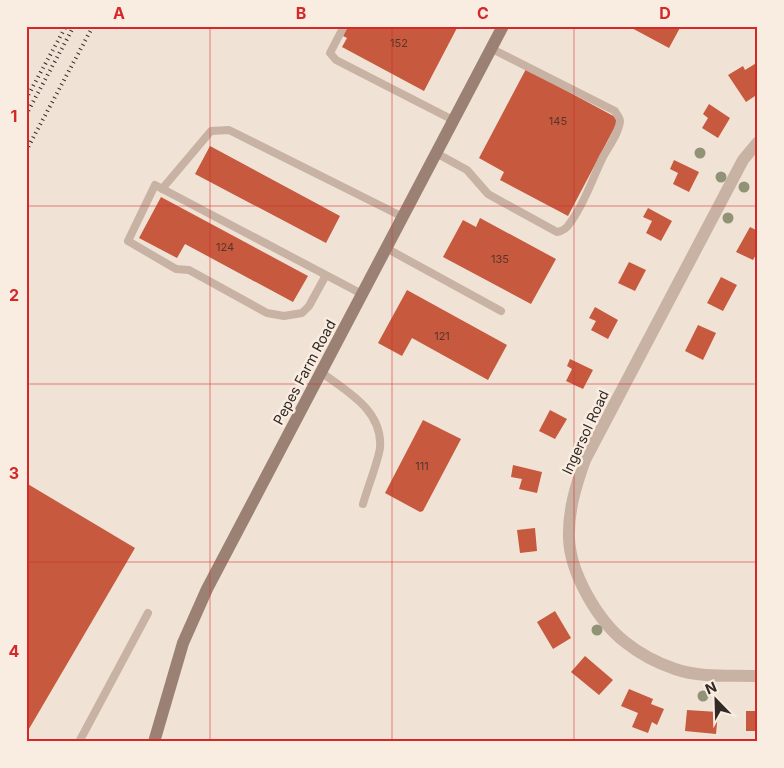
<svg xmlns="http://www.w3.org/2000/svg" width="784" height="768" font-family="Inter,sans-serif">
	<rect width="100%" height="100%" fill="#f0e3d6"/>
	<!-- building -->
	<path fill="#c6593e" d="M348 26H458L424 91 342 47 347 38 343 36Z
		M628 26H681L669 48Z
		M758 62V94L746 102 728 75 743 66 745 70Z
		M526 69 619 119 568 216 500 180 504 172 479 158Z
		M709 104 730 118 718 138 702 128 708 118 703 114Z
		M210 146 340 216 326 243 195 174Z
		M674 160 699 172 689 192 673 184 678 173 670 169Z
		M161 197 308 276 293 302 185 244 177 258 139 238Z
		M648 208 672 221 661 241 646 233 652 221 643 217Z
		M480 218 556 259 531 304 443 257 463 220 476 227Z
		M750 227 758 231V251L753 260 736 252Z
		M629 262 646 270 635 291 618 283Z
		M721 277 737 285 723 311 707 303Z
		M407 290 507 345 488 380 412 338 402 356 378 343Z
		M595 307 618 320 608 339 591 330 596 321 589 318Z
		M698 325 716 333 703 360 685 351Z
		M570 359 593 370 583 389 566 381 572 369 567 366Z
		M550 410 567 419 555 439 539 431Z
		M423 420 461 439 423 511 420 512 385 493Z
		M513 465 542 472 537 493 519 489 522 479 511 477Z
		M26 483 135 548 26 734Z
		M535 528 537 551 520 553 517 530Z
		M555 611 571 638 553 649 537 622Z
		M585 656 613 680 599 695 571 672Z
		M629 689 653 699 651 704 664 709 657 725 652 722 648 733 632 727 638 713 621 706Z
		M687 710 718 712 716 734 685 731Z
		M746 711H758V731H746Z"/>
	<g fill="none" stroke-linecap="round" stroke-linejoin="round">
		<!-- lane -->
		<path stroke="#c8b2a3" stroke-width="8" d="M344 26 330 53 336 60 453 120
			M436 153 467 170 488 194 495 198 557 232C563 231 567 228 570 223 585 203 592 179 603 157 609 146 619 133 620 121 620 118 617 115 615 111L492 49
			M162 189 211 131 229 130 403 217
			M386 248 501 311
			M326 275 309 306 302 313 284 316 267 313 189 270 176 269 128 241 155 185 362 294
			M321 372C347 392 383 410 380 448 378 462 367 489 363 504
			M79 742 148 613"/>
		<!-- street -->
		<path stroke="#c8b2a3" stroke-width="12" d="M758 142 743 160 585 460C576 485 568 511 569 538 570 573 598 621 625 642 640 654 657 663 675 669 701 678 731 675 758 676"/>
		<!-- secondary -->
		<path stroke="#9b8174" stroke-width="12" d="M154 742 183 643 207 589 503 26"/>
		<!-- rail -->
		<path stroke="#332925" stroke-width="4" stroke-dasharray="1 4" stroke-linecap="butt" d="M26 99 65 28
			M26 115 74 26
			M26 151 93 26"/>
	</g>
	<!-- trees -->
	<g fill="#919377">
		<circle cx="700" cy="153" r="5.5"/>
		<circle cx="721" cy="177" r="5.5"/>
		<circle cx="744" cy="187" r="5.5"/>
		<circle cx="728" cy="218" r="5.5"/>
		<circle cx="597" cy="630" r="5.5"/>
		<circle cx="703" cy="696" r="5.5"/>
	</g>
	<!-- grid -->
	<path fill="none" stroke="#d62828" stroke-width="1" stroke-opacity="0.55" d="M210 26V742M392 26V742M574 26V742M26 206H758M26 384H758M26 562H758"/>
	<g text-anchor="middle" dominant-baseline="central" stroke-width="5" stroke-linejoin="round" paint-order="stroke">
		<!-- number labels -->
		<g font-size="11" fill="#58352b">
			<text x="399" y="43">152</text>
			<text x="558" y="121">145</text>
			<text x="225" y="247">124</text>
			<text x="500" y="259">135</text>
			<text x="442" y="336">121</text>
			<text x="422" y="466">111</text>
		</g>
		<!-- street labels -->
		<g font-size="14" fill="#332925" stroke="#f9ede2">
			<text transform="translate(304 372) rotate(-62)">Pepes Farm Road</text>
			<text transform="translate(585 432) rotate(-65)">Ingersol Road</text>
		</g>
	</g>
	<!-- border -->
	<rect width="784" height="768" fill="none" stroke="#f9ede2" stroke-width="55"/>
	<!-- north arrow -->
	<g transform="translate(716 700) rotate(337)" stroke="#f9ede2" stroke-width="4" paint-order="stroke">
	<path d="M0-4L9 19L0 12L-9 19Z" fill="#332925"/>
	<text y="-8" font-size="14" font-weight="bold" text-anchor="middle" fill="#332925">N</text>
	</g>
	<rect x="28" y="28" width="728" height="712" fill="none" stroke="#d62828" stroke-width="2"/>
	<g font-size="16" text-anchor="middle" font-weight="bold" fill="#d62828">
		<text x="119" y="19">A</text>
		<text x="301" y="19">B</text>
		<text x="483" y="19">C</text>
		<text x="665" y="19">D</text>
		<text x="14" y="122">1</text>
		<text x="14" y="301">2</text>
		<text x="14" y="479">3</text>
		<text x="14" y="657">4</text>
	</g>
</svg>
